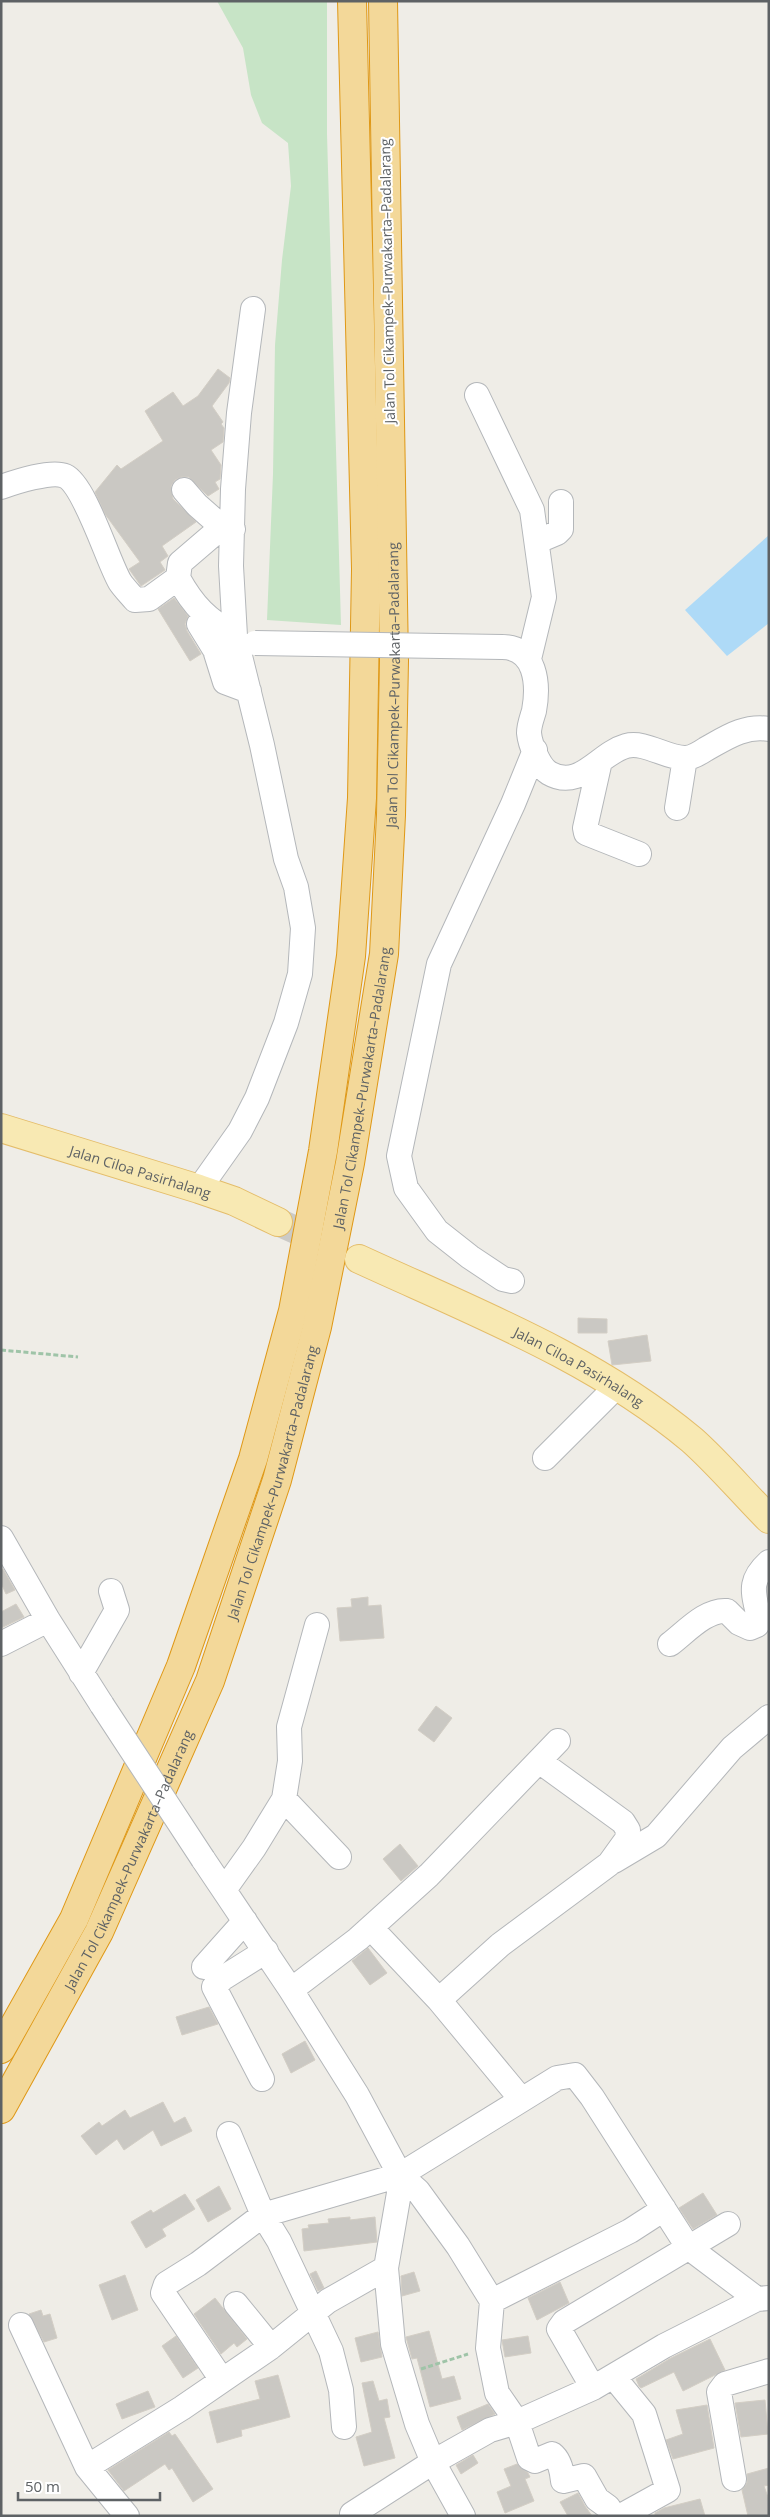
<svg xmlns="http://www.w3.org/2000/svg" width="770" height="2517" font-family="'Open Sans',sans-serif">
	<rect width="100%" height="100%" fill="#efede7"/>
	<!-- green -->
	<path fill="#c7e4c6" d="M217 1H327V134L341 625 267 620 273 474 275 345 282 260 291 186 288 143 262 123 251 95 243 48Z"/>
	<!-- water -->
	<path fill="#aedaf7" d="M769 535V623L727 656 685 610Z"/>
	<!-- building -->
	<path fill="#cac8c3" stroke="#d3cec5" d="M218 369 230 378 229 383 212 406 223 422 221 424 224 428 223 442 211 450 221 465 220 479 215 482 219 489 208 496 189 477H181L175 480 171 486 173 499 196 522 162 546 168 556 160 562 165 570 141 586 129 569 140 562 105 514 95 492 117 465 121 469 163 441 145 411 173 392 183 406 198 396Z
		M174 598 188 616 185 624 187 631 201 654 190 661 158 609Z
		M578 1318 607 1319V1333H578Z
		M647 1335 651 1361 612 1365 608 1341Z
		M3 1569 15 1590 6 1594 1 1583V1570Z
		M368 1597V1606L381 1605 384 1638 340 1641 337 1608 352 1607 351 1599Z
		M16 1604 24 1617 1 1628V1612Z
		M436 1706 452 1718 434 1742 418 1730Z
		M400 1844 418 1866 401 1881 383 1859Z
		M368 1948 387 1973 370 1985 352 1961Z
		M209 2007 218 2024 182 2035 176 2017Z
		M305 2041 315 2060 291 2073 282 2054Z
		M163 2102 174 2123 185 2117 192 2131 161 2146 153 2130 124 2150 117 2139 96 2155 81 2136 99 2122 102 2126 125 2110 130 2118Z
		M219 2186 231 2209 208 2222 196 2200Z
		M703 2193 717 2215 693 2229 679 2208Z
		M185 2194 195 2209 162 2229 166 2236 146 2248 131 2222 151 2210 153 2213Z
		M350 2217V2220L375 2217 377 2242 304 2251 302 2229 309 2228 308 2225 329 2223 328 2219Z
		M316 2271 324 2288 318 2291 310 2274Z
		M414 2272 420 2291 402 2296 401 2276Z
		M125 2275 138 2310 112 2320 99 2285Z
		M560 2282 569 2303 537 2320 528 2298Z
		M215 2298 247 2339 237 2347 234 2343 221 2354 194 2314Z
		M41 2310 43 2316 50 2314 57 2338 44 2342 29 2314Z
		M429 2331 442 2379 454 2376 461 2399 430 2407 417 2358 412 2359 406 2337Z
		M378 2332 382 2357 361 2362 355 2338Z
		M176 2336 198 2368 183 2378 162 2346Z
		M528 2336 531 2353 505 2357 502 2340Z
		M710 2339 725 2370 683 2391 674 2372 641 2388 639 2386 636 2379 671 2358Z
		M278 2375 290 2417 241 2430 242 2436 217 2443 209 2412 260 2399 255 2381Z
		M373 2381 379 2401 387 2399 390 2417 384 2418 395 2458 364 2466 356 2437 372 2432 362 2383Z
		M148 2391 155 2407 122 2419 116 2404Z
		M765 2400 768 2434 741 2437 735 2403Z
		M488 2404 495 2414 462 2430 457 2417Z
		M707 2405 714 2448 673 2459 666 2440 683 2434 676 2410Z
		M169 2432 172 2436 175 2434 213 2489 193 2502 172 2468 169 2470 165 2464 124 2491 108 2470Z
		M473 2455 478 2463 461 2474 456 2465Z
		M517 2464 528 2473 530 2477 525 2479 534 2501 505 2513 497 2492 511 2486 504 2469Z
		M769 2468V2485L764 2486 769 2500V2516H748L742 2490 747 2483V2474Z
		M578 2493 585 2506 592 2516H568L560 2502Z
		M700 2499 705 2516H655V2513L664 2508Z"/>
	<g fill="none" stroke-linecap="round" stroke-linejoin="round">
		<!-- major-tunnel -->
		<path stroke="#cbcac6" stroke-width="28" stroke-dasharray="28 14" stroke-linecap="butt" d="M278 1222 359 1259"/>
		<!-- minor casing -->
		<g stroke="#b4b7ba" stroke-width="26">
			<path id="minor" d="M477 395 532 510 544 597 529 659
				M1 487C15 482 52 470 65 476 85 485 108 562 120 582 124 588 130 594 135 600L149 599 178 578
				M184 490 197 505 222 527
				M233 529 222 527 180 563 178 578C194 607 207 619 235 636
				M538 541 557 533 561 529V502
				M199 624 215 650 225 682 249 691
				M502 647C536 647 539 684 534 711 532 718 529 725 529 733 530 744 539 767 549 773 580 791 598 754 626 746 645 741 666 758 685 758 692 758 700 753 706 749 726 738 744 725 769 729
				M600 761 585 828 586 833 639 854
				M677 808 685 758
				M199 1189 240 1131 257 1098 286 1023 300 974 303 928 296 887 286 859 262 745 235 636 231 566 233 489 239 413 253 309
				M512 1281 503 1279 470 1257 437 1231 406 1188 399 1156 439 964 513 804 535 750
				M545 1458 617 1386
				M1 1538 48 1620 102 1705
				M1 1644 48 1620
				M670 1644C686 1632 706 1609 727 1611L739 1623 750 1628 757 1625 759 1619C754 1593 747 1582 769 1562
				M81 1673 117 1610 111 1591
				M284 1799 339 1857
				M203 1859 291 1990 357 2095 400 2175 399 2193 386 2268 393 2344 417 2424 433 2462 463 2516
				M614 1861 656 1836 732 1748 769 1717
				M224 1890 254 1848 284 1799 290 1761 289 1727 317 1625
				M371 1928 439 2000 521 2099
				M204 1967 245 1921
				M291 1990 358 1939 429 1875 558 1741
				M439 2000 500 1945 609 1864 627 1839 628 1830 623 1822 539 1761
				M262 2079 214 1987 223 1978 266 1951
				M229 2134 263 2215 279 2241 331 2351 341 2390 344 2427
				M400 2175 418 2191 458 2246 492 2301 488 2348 497 2393 517 2422 529 2458 535 2461 552 2454C560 2460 562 2471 563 2481L584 2476 597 2499 608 2507 614 2516
				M492 2301 630 2231 664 2209
				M236 2304 271 2347
				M21 2325 87 2467 127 2516
				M613 2376 644 2414 668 2490 621 2516
				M222 2380 163 2293 166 2284 198 2264 263 2215 400 2175 557 2078 575 2075 592 2097 688 2247 757 2299
				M593 2388 559 2329 564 2322 728 2224
				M87 2467 182 2408 271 2347 328 2301 386 2268
				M734 2479 719 2392 725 2384 769 2371
				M352 2514 433 2462 490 2430 517 2422 593 2388 664 2346 757 2299 769 2298"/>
		</g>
		<!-- major casing -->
		<g stroke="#e4bd6a" stroke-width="30">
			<g id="major">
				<path id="s1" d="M1 1128 199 1189 234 1201 278 1222"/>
				<path id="s2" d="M359 1259C474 1312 594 1358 692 1440 719 1464 743 1493 769 1519"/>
			</g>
		</g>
		<!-- highway casing -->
		<g stroke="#df9816" stroke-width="30">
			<g id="highway">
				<path d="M1 2049 74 1919 181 1666 253 1459 293 1311 323 1151 351 956 362 798 366 569 352 1"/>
				<path id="s3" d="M1 2109 99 1932 210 1681 277 1480 317 1327 350 1163 384 954 391 815 394 661 383 1"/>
			</g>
		</g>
		<!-- path -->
		<path stroke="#9fc4a8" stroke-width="3" stroke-dasharray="5 2.5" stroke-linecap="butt" d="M1 1350 78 1357
			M421 2369 468 2354"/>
		<!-- minor -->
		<use href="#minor" stroke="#fff" stroke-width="24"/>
		<!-- major -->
		<use href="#major" stroke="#f8e9b3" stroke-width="28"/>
		<!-- highway -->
		<use href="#highway" stroke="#f3d899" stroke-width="28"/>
		<!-- minor-bridge casing -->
		<g stroke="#b4b7ba" stroke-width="26" stroke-linecap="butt">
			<path id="minor-bridge" d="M255 643 502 647
				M102 1705 203 1859"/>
		</g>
		<!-- minor-bridge -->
		<use href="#minor-bridge" stroke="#fff" stroke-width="24"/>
	</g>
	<g text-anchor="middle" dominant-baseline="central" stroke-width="4" stroke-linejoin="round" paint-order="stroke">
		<!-- street labels -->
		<g font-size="14" fill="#5e6265" stroke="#fff">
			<text transform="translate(387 281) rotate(-91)">Jalan Tol Cikampek–Purwakarta–Padalarang</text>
			<text stroke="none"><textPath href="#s3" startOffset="1495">Jalan Tol Cikampek–Purwakarta–Padalarang</textPath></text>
			<text stroke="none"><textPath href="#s3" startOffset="1090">Jalan Tol Cikampek–Purwakarta–Padalarang</textPath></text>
			<text stroke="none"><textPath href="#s1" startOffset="146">Jalan Ciloa Pasirhalang</textPath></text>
			<text stroke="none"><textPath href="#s2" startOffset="245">Jalan Ciloa Pasirhalang</textPath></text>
			<text stroke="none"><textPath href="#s3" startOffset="685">Jalan Tol Cikampek–Purwakarta–Padalarang</textPath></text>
			<text stroke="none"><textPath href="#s3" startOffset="280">Jalan Tol Cikampek–Purwakarta–Padalarang</textPath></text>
		</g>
	</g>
	<!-- border -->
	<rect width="770" height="2517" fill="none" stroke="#5e6265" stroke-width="5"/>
	<!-- scale -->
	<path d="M18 2492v8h142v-8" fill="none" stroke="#5e6265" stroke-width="2.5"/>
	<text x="25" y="2492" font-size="15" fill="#5e6265" stroke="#ffffff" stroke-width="4" paint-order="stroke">50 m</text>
</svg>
